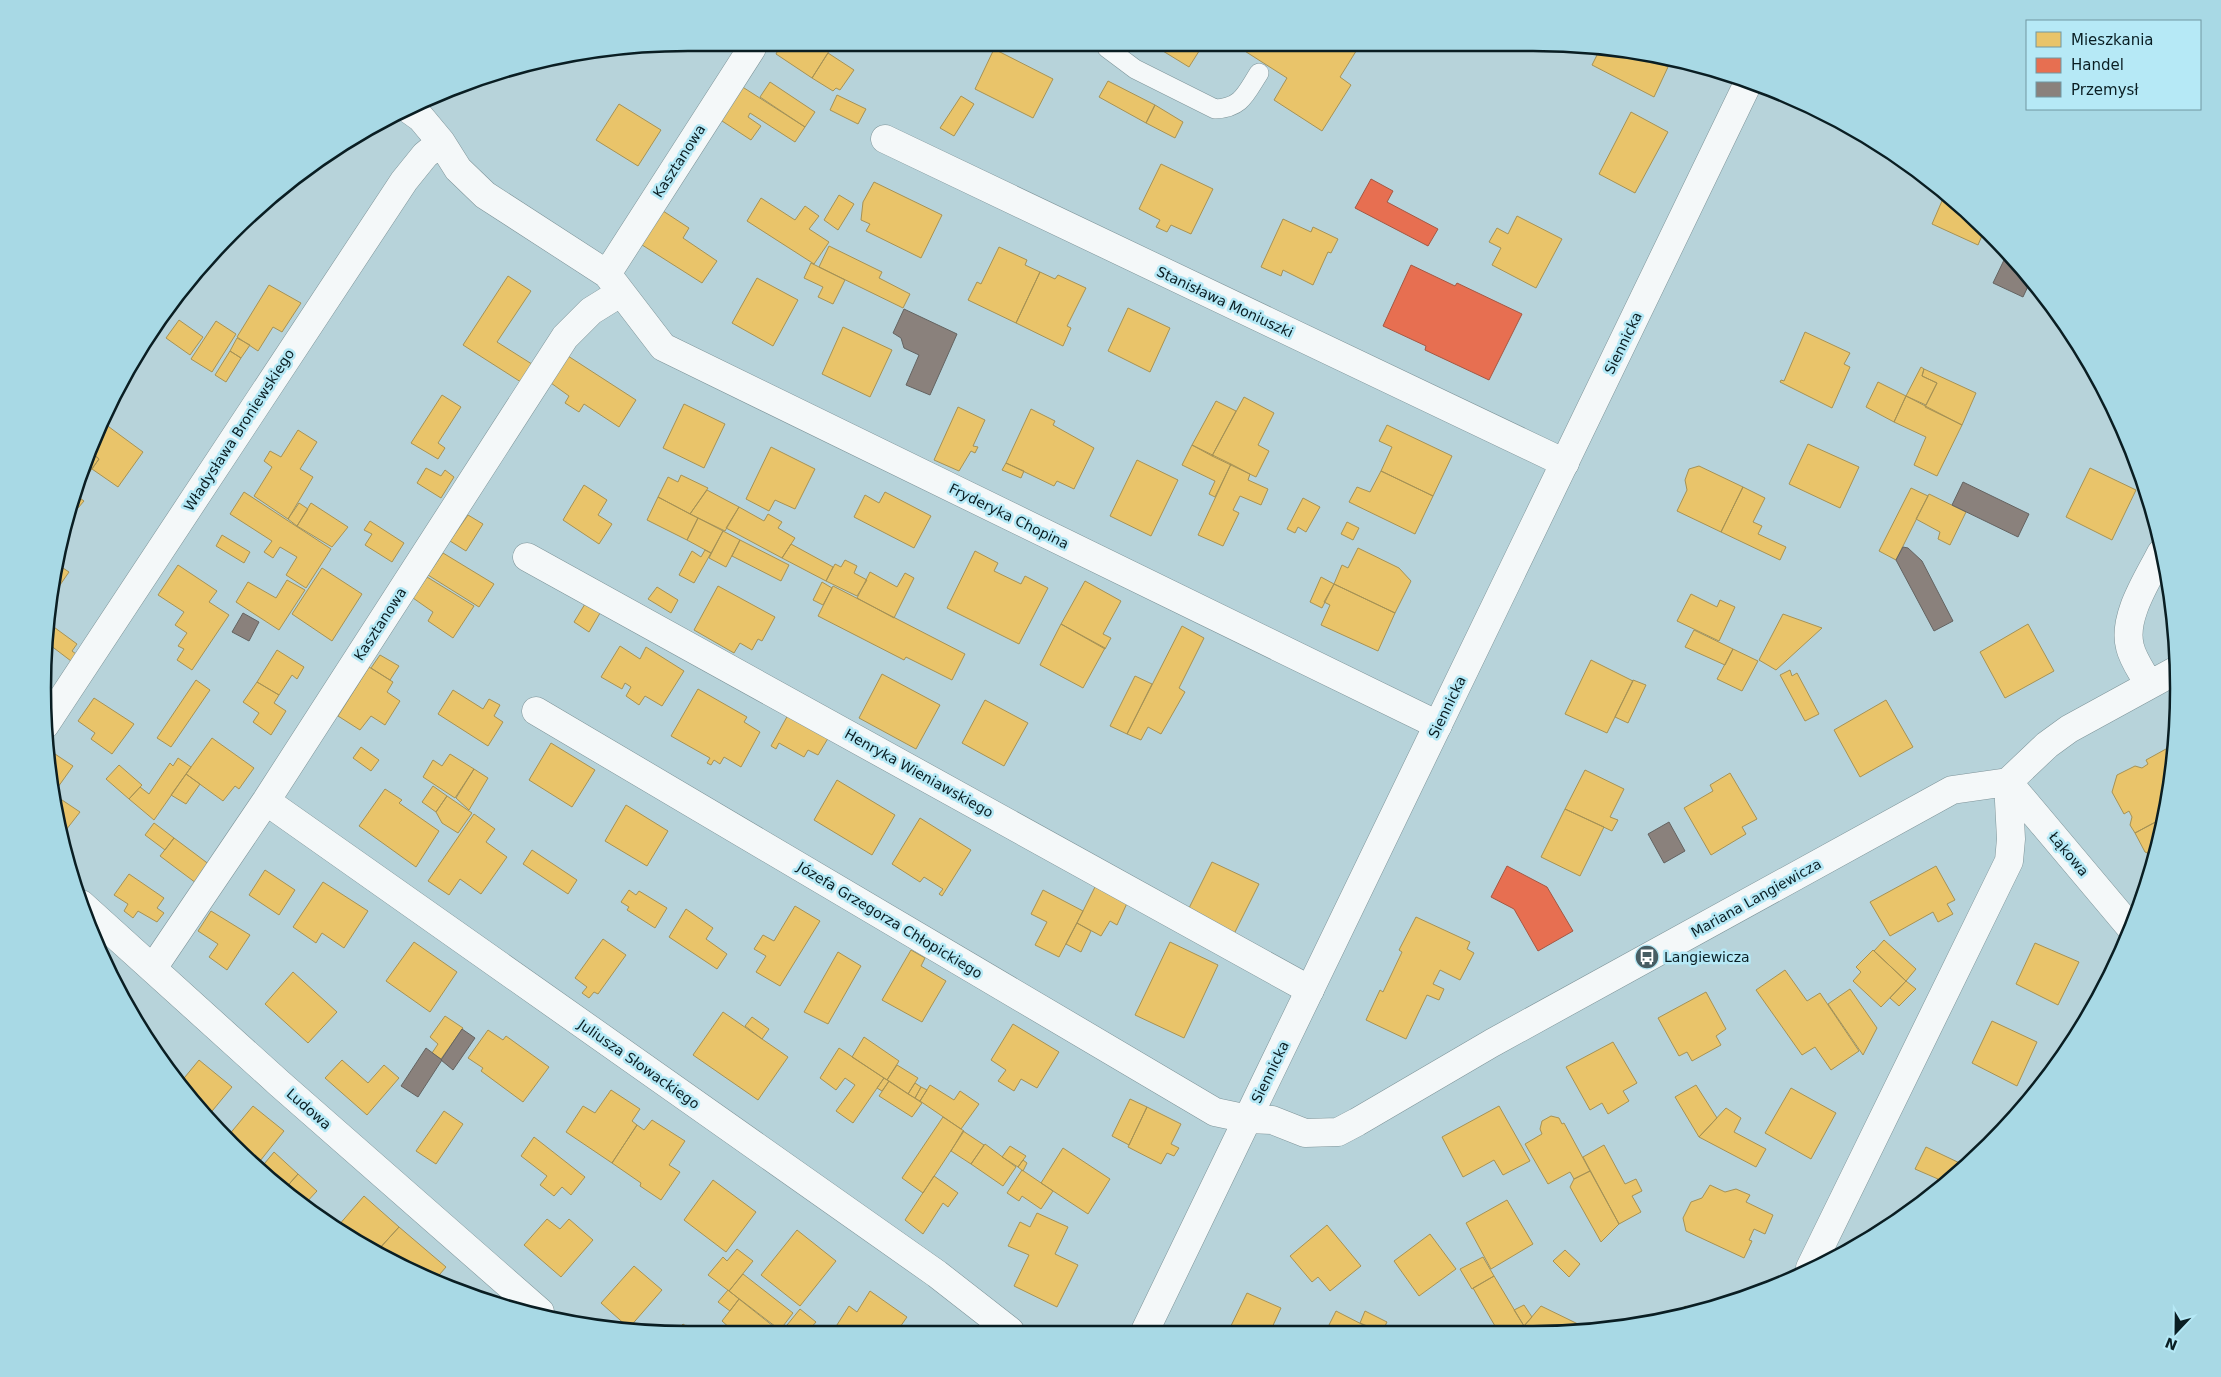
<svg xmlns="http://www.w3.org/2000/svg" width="2221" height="1377" font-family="'DejaVu Sans',sans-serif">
	<rect width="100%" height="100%" fill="#b7d3da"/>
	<!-- homes -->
	<path fill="#e9c46a" stroke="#a69255" d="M779 48H831L812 78 776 54Z
		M1158 48H1201L1189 67Z
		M1240 48H1358L1340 77 1351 85 1322 131 1274 100 1287 78Z
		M1594 48H1617L1646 56 1668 67 1654 97 1592 65 1599 51Z
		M994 49 1053 79 1033 118 975 89Z
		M828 53 854 70 840 90 836 88 833 91 812 78Z
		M1108 81 1155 105 1146 123 1099 97Z
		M770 82 815 112 805 127 760 97Z
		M741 86 805 127 795 142 750 113 748 117 761 126 751 140 719 119Z
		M837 95 866 109 858 124 830 110Z
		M961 96 974 104 954 136 940 128Z
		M619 104 661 130 638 166 596 140Z
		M1155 105 1183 122 1175 138 1146 123Z
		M1631 112 1668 132 1635 193 1599 174Z
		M1161 164 1213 189 1191 234 1171 225 1167 232 1156 227 1160 220 1139 209Z
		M874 182 942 215 921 258 866 231 870 224 861 220 863 202Z
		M1945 194 1984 231 1978 245 1932 224Z
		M839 195 854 204 838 230 824 220Z
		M761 198 795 220 805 206 819 216 809 229 829 242 814 264 747 221Z
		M660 209 689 228 683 238 717 261 702 283 639 243Z
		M1517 216 1562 239 1536 288 1492 265 1501 248 1489 242 1497 228 1508 234Z
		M1283 219 1311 232 1313 227 1338 239 1331 253 1328 252 1313 285 1283 270 1281 276 1261 267Z
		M829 246 882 272 879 278 910 294 903 308 819 267Z
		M999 247 1027 260 1025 265 1040 272 1016 323 968 300 977 282 981 284Z
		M811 263 845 280 833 304 818 297 823 287 804 278Z
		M1040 272 1055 279 1058 275 1086 288 1067 326 1071 328 1063 346 1016 323Z
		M508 276 531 291 497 342 535 366 524 384 463 345Z
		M757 278 798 300 773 346 732 323Z
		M269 285 301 303 282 332 273 327 258 351 237 337Z
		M1128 308 1170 328 1150 372 1108 351Z
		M179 320 203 337 190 355 166 338Z
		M216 321 236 334 212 372 191 359Z
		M843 327 892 350 870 397 822 374Z
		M1805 332 1850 353 1844 364 1850 367 1832 408 1780 382 1781 380 1784 381Z
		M237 338 250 345 241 358 230 351Z
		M230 351 241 358 226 382 215 375Z
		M568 356 636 400 619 427 584 404 579 412 565 403 569 396 551 383Z
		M1921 367 1924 369 1922 376 1937 383 1926 405 1906 396Z
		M1924 369 1976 393 1962 425 1925 407 1937 383 1922 376Z
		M1878 382 1906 396 1894 422 1866 407Z
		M442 395 461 407 438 443 445 448 438 459 411 443Z
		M1906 396 1962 425 1937 476 1914 465 1926 437 1894 422Z
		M1244 397 1274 413 1258 445 1269 451 1256 477 1212 456Z
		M1216 401 1236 411 1212 456 1192 445Z
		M684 404 725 424 704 468 663 448Z
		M958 407 985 420 973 446 978 447 975 453 971 451 959 471 934 460Z
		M1031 409 1055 421 1053 425 1094 448 1074 489 1057 481 1054 486 1006 463Z
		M105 424 143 452 118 487 92 469 99 459 91 452Z
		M1387 425 1452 456 1433 496 1381 471 1392 447 1379 441Z
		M298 430 317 442 300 469 313 477 288 519 254 496 272 467 264 461 270 451 281 457Z
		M1808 444 1859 467 1840 508 1789 484Z
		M1192 445 1231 464 1215 497 1209 494 1215 481 1182 465Z
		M771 447 815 469 795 509 775 500 769 511 746 499Z
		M91 452 99 459 83 481 78 478Z
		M1137 460 1178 480 1151 536 1110 516Z
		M1006 463 1024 471 1021 478 1002 470Z
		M1231 464 1250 474 1248 480 1268 489 1261 505 1240 496 1233 510 1239 513 1223 546 1198 535Z
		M1699 466 1743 487 1721 532 1677 511 1687 490 1685 480 1689 469Z
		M426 468 441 476 445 470 454 477 441 498 417 483Z
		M2090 468 2136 490 2112 540 2066 517Z
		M1381 471 1433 496 1415 534 1349 502 1357 487 1370 492Z
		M681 475 708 488 690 514 658 497 668 477 678 482Z
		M584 485 607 500 598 515 612 524 599 544 563 520Z
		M1743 487 1765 498 1753 522 1762 526 1758 534 1786 547 1780 560 1721 532Z
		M1911 488 1928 496 1896 560 1879 551Z
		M707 490 739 507 725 531 690 514Z
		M244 492 331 549 306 588 286 575 297 557 280 547 273 558 264 552 272 541 230 514Z
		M885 492 931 516 914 548 854 517 865 495 879 503Z
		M74 494 84 501 72 515 69 512Z
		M1929 494 1966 512 1950 545 1938 539 1940 532 1916 519Z
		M658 497 698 518 687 540 647 520Z
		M1303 498 1320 507 1306 532 1298 527 1295 533 1287 529Z
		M299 503 308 509 297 526 288 519Z
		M311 503 348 527 332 547 297 526Z
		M739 507 764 521 768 514 782 522 778 528 795 538 782 558 726 528Z
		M468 515 483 524 466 551 450 541Z
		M698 518 723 531 711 553 687 540Z
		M370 521 404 543 392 562 365 545 372 534 364 530Z
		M1347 522 1359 528 1353 540 1341 534Z
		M723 531 740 540 726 567 709 558Z
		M222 535 250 552 244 563 216 546Z
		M740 540 789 565 781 581 732 556Z
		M791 544 833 567 826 581 782 558Z
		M1358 548 1399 568 1411 581 1395 613 1334 584 1342 565 1348 568Z
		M705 550 711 553 694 583 679 575 692 551 701 557Z
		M975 551 998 563 994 571 1021 584 1025 576 1048 588 1019 644 947 608Z
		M443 553 494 584 479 607 428 575Z
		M845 560 857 566 854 573 867 580 857 596 826 581 835 564 841 567Z
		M57 564 69 572 49 601Z
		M178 565 217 591 209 602 229 615 192 670 177 660 184 649 178 646 187 633 175 625 184 612 158 595Z
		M322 568 362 594 332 641 292 614Z
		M870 572 897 587 905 573 914 578 894 618 857 598Z
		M427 577 474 606 453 638 428 621 433 612 413 598Z
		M1321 577 1334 584 1322 608 1310 602Z
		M287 580 305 590 279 630 236 602 248 582 276 598Z
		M1085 581 1121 601 1103 634 1111 638 1105 649 1061 624Z
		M822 582 832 588 823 605 813 600Z
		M1334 584 1395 613 1378 651 1321 625 1330 605 1324 602Z
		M718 586 775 617 762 641 758 639 752 650 740 643 734 653 694 630Z
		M833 586 965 654 952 680 906 657 904 660 818 616Z
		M657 587 678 600 671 613 648 599Z
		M1691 594 1717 607 1720 600 1735 607 1719 641 1677 621Z
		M588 599 603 608 589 632 574 622Z
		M1783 614 1822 628 1776 670 1759 660Z
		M47 622 77 644 72 651 76 654 71 661 46 642Z
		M1061 624 1105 648 1083 688 1040 665Z
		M2028 624 2054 671 2005 698 1980 652Z
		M1182 626 1204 638 1179 688 1185 692 1161 734 1148 727 1141 740 1127 734Z
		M1694 630 1733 649 1725 665 1685 647Z
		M620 646 640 659 646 647 684 671 662 706 645 696 639 705 626 696 631 687 625 683 622 689 601 677Z
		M1733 649 1758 661 1742 691 1717 679Z
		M277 650 304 667 297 679 292 675 279 695 257 682Z
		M380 655 399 666 390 680 371 668Z
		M1591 660 1633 681 1607 733 1565 714Z
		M369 667 393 682 387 692 400 701 385 725 371 716 360 730 338 716Z
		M1790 670 1792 676 1797 673 1819 714 1805 721 1780 675Z
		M882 674 940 705 916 749 859 718Z
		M1135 676 1152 684 1127 734 1110 726Z
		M196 680 210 690 171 747 157 738Z
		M1633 680 1646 685 1628 723 1615 717Z
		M257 682 279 695 274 703 286 711 271 735 253 722 259 713 243 702Z
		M698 689 747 717 744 722 760 732 741 767 724 757 720 764 714 760 711 765 707 763 710 758 671 736Z
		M453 690 483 709 489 699 500 705 494 716 503 722 488 746 438 714Z
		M94 698 134 724 112 754 91 739 95 733 78 721Z
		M985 700 1028 723 1004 766 962 743Z
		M1886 700 1913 747 1860 777 1834 730Z
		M789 713 830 735 818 755 808 750 804 757 779 743 776 749 771 746Z
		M212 738 254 768 239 789 235 786 223 801 186 774Z
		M551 743 595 770 572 807 529 780Z
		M2175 744 2163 818 2135 833 2130 825 2132 817 2129 811 2124 814 2112 792 2117 775 2135 766 2142 768 2148 764 2146 760Z
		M361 747 379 760 371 771 353 758Z
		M46 748 73 766 53 794 80 812 66 830 60 826 48 773Z
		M450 754 474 769 455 798 423 777 433 760 442 766Z
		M178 758 191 767 154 820 129 799 140 787 149 794 170 763 173 766Z
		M119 765 142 785 129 799 106 779Z
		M474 769 488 778 469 810 456 798Z
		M1585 770 1624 789 1610 817 1618 820 1612 831 1565 809Z
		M1730 773 1757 819 1742 827 1746 834 1711 855 1684 808 1713 791 1710 785Z
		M186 774 200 784 186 804 171 795Z
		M837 780 895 815 872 855 814 820Z
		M433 786 447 796 436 812 422 802Z
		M385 789 402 800 399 803 439 831 416 867 359 826Z
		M447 796 472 813 458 833 442 823 436 812Z
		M626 805 668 831 647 866 605 841Z
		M1565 809 1604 827 1580 876 1541 857Z
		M474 814 495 829 486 842 507 857 481 894 460 879 449 895 428 881Z
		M920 818 971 850 942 896 939 894 943 889 924 877 920 882 892 864Z
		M2163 818 2157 855 2155 860 2152 855 2145 852 2135 833Z
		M154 823 174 838 165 850 145 835Z
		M174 838 210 865 196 883 160 856Z
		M532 850 577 880 568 894 523 864Z
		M1212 862 1259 884 1232 938 1186 914Z
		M1936 866 1955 900 1947 904 1953 914 1938 922 1933 912 1890 936 1870 902Z
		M265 870 295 890 279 915 249 895Z
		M129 874 164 898 157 908 164 913 157 922 138 911 133 918 124 911 128 904 114 895Z
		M323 882 368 911 344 948 322 933 316 943 293 927Z
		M1097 883 1129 899 1117 925 1110 921 1101 936 1077 923Z
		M629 890 636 895 639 891 667 908 655 928 627 910 629 907 621 902Z
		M1043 890 1083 911 1059 957 1035 945 1047 922 1031 914Z
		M795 906 820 921 780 986 756 972 766 956 754 949 763 935 774 941Z
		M686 909 713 928 706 939 727 954 717 969 669 937Z
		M211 911 250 935 227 970 209 957 218 944 198 931Z
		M1416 917 1470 942 1467 949 1474 953 1460 980 1440 970 1433 984 1444 989 1439 1000 1427 995 1406 1039 1366 1020 1380 990 1383 992 1402 952 1399 950Z
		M1077 923 1091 931 1081 952 1066 944Z
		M603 939 626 955 598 994 594 992 589 998 582 993 587 987 575 978Z
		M1884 940 1916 969 1906 981 1874 951Z
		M414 942 457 972 430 1012 386 981Z
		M1170 942 1218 965 1184 1038 1135 1015Z
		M2035 943 2079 962 2058 1005 2016 984Z
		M911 950 925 958 921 966 946 981 922 1022 882 1000Z
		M1873 950 1906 981 1881 1007 1853 981 1861 972 1856 967Z
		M838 952 861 966 828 1024 804 1012Z
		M1785 970 1807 1001 1820 993 1859 1051 1831 1070 1815 1047 1802 1055 1756 990Z
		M293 972 337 1012 308 1043 265 1004Z
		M1906 981 1916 989 1899 1006 1890 998Z
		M1850 989 1877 1028 1863 1055 1828 1004Z
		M1706 992 1726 1029 1716 1036 1721 1045 1692 1061 1687 1052 1679 1056 1658 1018Z
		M723 1012 788 1057 758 1100 693 1055Z
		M445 1016 463 1028 441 1059 432 1053 438 1044 430 1037Z
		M752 1017 769 1029 762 1039 745 1026Z
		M1992 1021 2037 1042 2017 1086 1972 1063Z
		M1013 1024 1059 1052 1037 1088 1021 1079 1014 1091 998 1081 1006 1070 991 1060Z
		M488 1030 503 1040 506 1036 549 1067 523 1102 481 1071 483 1068 468 1058Z
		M864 1037 899 1061 887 1080 852 1057Z
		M1613 1042 1637 1083 1623 1091 1629 1101 1608 1114 1602 1103 1590 1110 1566 1067Z
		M839 1048 884 1078 853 1123 836 1111 855 1085 845 1078 836 1090 820 1078Z
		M199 1060 232 1087 208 1116 180 1083Z
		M342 1060 368 1083 384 1065 399 1078 367 1115 325 1078Z
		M897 1065 918 1078 908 1094 887 1080Z
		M884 1078 889 1081 882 1091 877 1088Z
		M889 1081 922 1103 912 1117 879 1096Z
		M915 1083 921 1087 915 1098 908 1094Z
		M930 1085 954 1100 960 1091 979 1104 961 1129 920 1101Z
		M1696 1085 1717 1118 1699 1137 1675 1097Z
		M921 1087 927 1090 920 1101 915 1098Z
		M1791 1088 1836 1113 1811 1159 1765 1133Z
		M611 1090 640 1109 632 1121 637 1125 612 1163 566 1132 583 1106 595 1113Z
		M1130 1099 1147 1107 1129 1145 1112 1136Z
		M253 1106 284 1131 256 1166 235 1148 238 1145 228 1136Z
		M1499 1106 1530 1161 1503 1175 1494 1160 1463 1177 1442 1137Z
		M1147 1107 1181 1124 1171 1144 1179 1148 1174 1156 1167 1153 1161 1164 1128 1147Z
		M1726 1108 1741 1118 1734 1132 1766 1149 1756 1167 1699 1137Z
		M444 1111 463 1124 436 1164 416 1151Z
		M1551 1116 1559 1118 1562 1124 1564 1123 1590 1171 1574 1179 1570 1172 1548 1184 1525 1144 1542 1134 1540 1129 1542 1121Z
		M943 1117 964 1131 923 1193 902 1178Z
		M652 1120 685 1141 669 1165 680 1172 661 1200 640 1186 641 1183 612 1163 637 1125 644 1130Z
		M963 1131 984 1145 971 1164 951 1151Z
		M534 1137 585 1177 571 1195 562 1187 554 1196 540 1185 547 1176 521 1156Z
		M985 1144 1016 1167 1003 1186 971 1164Z
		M1604 1145 1625 1184 1636 1179 1642 1191 1632 1196 1641 1212 1619 1224 1583 1157Z
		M1010 1146 1026 1156 1018 1167 1002 1157Z
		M1926 1147 1966 1166 1959 1174 1932 1193 1938 1179 1915 1169Z
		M1063 1148 1110 1179 1088 1214 1041 1183Z
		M274 1152 298 1174 283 1191 260 1169Z
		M1023 1160 1027 1163 1023 1171 1018 1167Z
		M1022 1170 1053 1191 1041 1209 1022 1196 1019 1201 1007 1193Z
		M1590 1171 1619 1224 1601 1242 1570 1187 1574 1179Z
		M298 1174 317 1191 303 1206 283 1191Z
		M934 1176 958 1193 948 1207 943 1203 923 1234 905 1220Z
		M713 1180 756 1212 726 1252 684 1220Z
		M1710 1185 1725 1192 1736 1189 1750 1195 1746 1202 1773 1215 1765 1234 1754 1229 1749 1240 1752 1241 1744 1258 1686 1231 1683 1218 1691 1202 1702 1198Z
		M364 1196 399 1227 379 1249 338 1226Z
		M1507 1200 1533 1244 1491 1269 1466 1223Z
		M1037 1213 1068 1227 1055 1254 1078 1265 1057 1307 1014 1286 1029 1255 1008 1246 1020 1222 1030 1227Z
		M547 1219 560 1229 569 1219 593 1240 561 1277 524 1245Z
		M1327 1225 1361 1266 1330 1291 1318 1277 1312 1282 1290 1256Z
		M399 1227 446 1267 434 1281 379 1249Z
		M797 1230 836 1261 800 1306 761 1275Z
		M1430 1234 1456 1269 1419 1296 1394 1261Z
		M737 1249 753 1261 729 1291 708 1275 723 1257 727 1261Z
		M1565 1250 1580 1264 1569 1277 1553 1261Z
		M1483 1257 1494 1276 1472 1289 1460 1269Z
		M634 1266 662 1290 629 1328 601 1303Z
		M743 1274 793 1313 780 1330 729 1291Z
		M1494 1276 1524 1326 1520 1333H1492L1495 1326 1473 1288Z
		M728 1290 739 1299 730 1311 718 1302Z
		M870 1291 907 1317 898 1330H838L835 1328 849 1306 857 1312Z
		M1247 1293 1281 1308 1270 1332H1228Z
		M739 1299 778 1330H732L722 1321Z
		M1524 1305 1532 1317 1524 1326 1514 1310Z
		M1541 1306 1578 1324 1573 1333H1539L1524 1326Z
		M1685 1306 1692 1310 1682 1312Z
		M800 1309 816 1322 809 1330H783Z
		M1336 1311 1377 1332H1332L1327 1329Z
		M1365 1311 1387 1322 1382 1332 1360 1323Z
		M683 1324 690 1329H678Z
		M1524 1326 1539 1333H1520Z"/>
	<!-- shops -->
	<path fill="#e76f51" stroke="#a55743" d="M1371 179 1393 191 1387 202 1438 229 1428 246 1355 208Z
		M1411 265 1455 286 1457 283 1522 314 1489 380 1425 350 1426 346 1383 326Z
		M1507 866 1547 887 1573 931 1538 951 1514 909 1491 897Z"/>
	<!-- industry -->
	<path fill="#8a817c" stroke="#646361" d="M2004 260 2015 265 2017 261 2031 280 2023 297 1993 283Z
		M904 309 957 334 930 395 906 385 919 355 904 348 901 338 893 333Z
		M1963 482 2029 514 2018 537 1952 505Z
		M1903 547 1908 548 1922 561 1953 621 1934 631 1896 560Z
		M243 613 259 622 249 641 232 632Z
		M1669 822 1685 851 1664 863 1648 834Z
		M462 1029 475 1038 453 1070 441 1060Z
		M426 1048 442 1060 418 1097 401 1086Z"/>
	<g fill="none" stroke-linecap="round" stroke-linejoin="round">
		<!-- service casing -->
		<g stroke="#7e9499" stroke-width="20">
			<path id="service" d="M1107 48 1135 69 1215 109C1242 108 1246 93 1259 73"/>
		</g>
		<!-- minor casing -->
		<g stroke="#7e9499" stroke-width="29">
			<path id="minor" d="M407 108 421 118 441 142 458 169 485 195 607 274 663 347 1438 725
				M885 139 1565 463
				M607 274 752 48
				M527 557 1310 990
				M2149 685C2143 673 2133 660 2130 647 2122 617 2148 579 2161 553
				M536 711 1215 1112 1248 1119 1272 1120 1305 1133 1338 1132 1357 1122 1492 1043 1952 790 2008 782 2047 745 2069 729 2175 671
				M45 725 404 181 425 155 441 142
				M2008 782 2130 927
				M266 801 937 1274 1010 1331
				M81 904 280 1084 540 1312
				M153 968 266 801 565 337 591 311 620 293
				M1810 1268 2009 861 2011 839 2008 782"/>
		</g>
		<!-- secondary casing -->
		<g stroke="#7e9499" stroke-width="29">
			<path id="secondary" d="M1145 1331 1748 83"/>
		</g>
		<!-- service -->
		<use href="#service" stroke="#f4f8f9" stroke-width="19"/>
		<!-- minor -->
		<use href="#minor" stroke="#f4f8f9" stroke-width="28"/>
		<!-- secondary -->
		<use href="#secondary" stroke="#f4f8f9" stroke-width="28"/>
	</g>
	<!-- icons -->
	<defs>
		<g id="bus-disc" transform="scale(1.25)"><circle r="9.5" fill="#475d63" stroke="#b6e9f6"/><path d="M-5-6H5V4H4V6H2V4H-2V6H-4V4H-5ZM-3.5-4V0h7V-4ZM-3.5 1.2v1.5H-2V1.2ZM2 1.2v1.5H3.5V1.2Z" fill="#fff"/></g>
	</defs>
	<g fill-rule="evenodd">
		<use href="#bus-disc" x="1647" y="957"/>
	</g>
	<g text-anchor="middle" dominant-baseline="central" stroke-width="5" stroke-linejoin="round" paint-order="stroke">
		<!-- street labels -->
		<g font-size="14" fill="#0a1e23" stroke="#b6e9f6">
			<text transform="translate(679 161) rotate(-57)">Kasztanowa</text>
			<text transform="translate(1225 302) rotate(25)">Stanisława Moniuszki</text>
			<text transform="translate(1623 343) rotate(-64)">Siennicka</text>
			<text transform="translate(239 430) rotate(-57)">Władysława Broniewskiego</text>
			<text transform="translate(1009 516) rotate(26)">Fryderyka Chopina</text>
			<text transform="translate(380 624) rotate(-57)">Kasztanowa</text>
			<text transform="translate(1447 707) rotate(-64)">Siennicka</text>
			<text transform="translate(919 773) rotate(29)">Henryka Wieniawskiego</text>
			<text transform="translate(2069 854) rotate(50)">Łąkowa</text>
			<text transform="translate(1756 898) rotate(-29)">Mariana Langiewicza</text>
			<text transform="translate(890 920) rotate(31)">Józefa Grzegorza Chłopickiego</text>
			<text transform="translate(639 1064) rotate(35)">Juliusza Słowackiego</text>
			<text transform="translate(1270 1072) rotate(-64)">Siennicka</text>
			<text transform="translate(309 1109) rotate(41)">Ludowa</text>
		</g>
		<!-- poi labels -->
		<g font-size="14" fill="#0a1e23" stroke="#b6e9f6" text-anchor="start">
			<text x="1664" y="957">Langiewicza</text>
		</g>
	</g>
	<!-- crop -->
	<path d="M0 0H2221V1377H0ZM688 51H1533A637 637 0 0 1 2170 688V689A637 637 0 0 1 1533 1326H688A637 637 0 0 1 51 689V688A637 637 0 0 1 688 51Z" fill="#a8d9e5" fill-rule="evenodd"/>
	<path fill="none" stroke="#0a1e23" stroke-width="2.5" d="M688 51H1533A637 637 0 0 1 2170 688V689A637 637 0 0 1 1533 1326H688A637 637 0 0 1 51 689V688A637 637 0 0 1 688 51Z"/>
	<!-- legend -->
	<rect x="2026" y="20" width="175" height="90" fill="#b6e9f6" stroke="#7198a2"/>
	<rect x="2036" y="32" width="25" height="15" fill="#e9c46a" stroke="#7198a2"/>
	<text x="2071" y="45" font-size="15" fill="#0a1e23">Mieszkania</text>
	<rect x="2036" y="58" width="25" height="15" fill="#e76f51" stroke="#7198a2"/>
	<text x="2071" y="70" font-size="15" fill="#0a1e23">Handel</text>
	<rect x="2036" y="82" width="25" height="15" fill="#8a817c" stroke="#7198a2"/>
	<text x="2071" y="95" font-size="15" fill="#0a1e23">Przemysł</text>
	<!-- north arrow -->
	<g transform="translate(2176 1332) rotate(202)" stroke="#b6e9f6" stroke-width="4" paint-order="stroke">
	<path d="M0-4L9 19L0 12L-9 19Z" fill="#0a1e23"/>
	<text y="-8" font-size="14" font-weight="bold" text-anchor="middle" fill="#0a1e23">N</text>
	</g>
</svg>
